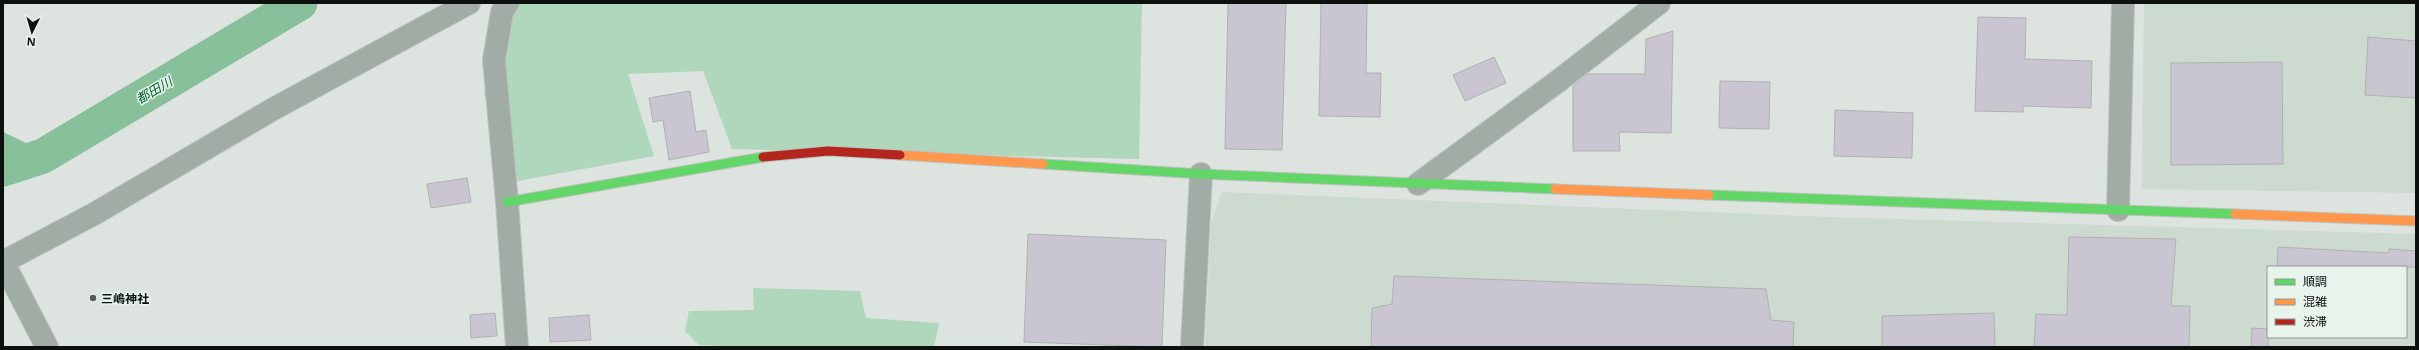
<svg xmlns="http://www.w3.org/2000/svg" width="2419" height="350" font-family="'Noto Sans','Noto Sans JP',sans-serif">
	<rect width="100%" height="100%" fill="#dde3de"/>
	<!-- built -->
	<path fill="#cddad0" fill-rule="evenodd" d="M2144 3H2416V193L2142 189Z
		M1222 192 1828 217 2416 234V347H1205L1211 223ZM2268 267H2406V337H2268Z"/>
	<!-- green -->
	<path fill="#aed7bb" d="M518 3H1142L1139 159 732 149 703 71 628 74 654 156 506 183 484 93 507 25Z
		M753 288 860 291 866 318 939 323 934 347H737L699 345 685 331 689 311 754 310Z"/>
	<!-- water -->
	<path fill="#88c09c" d="M3 132 41 150 3 178Z"/>
	<g fill="none" stroke-linecap="round" stroke-linejoin="round">
		<!-- river -->
		<path stroke="#88c09c" stroke-width="35" d="M3 169 43 156 300 3"/>
	</g>
	<!-- building -->
	<path fill="#c9c5d1" stroke="#b0b2b1" d="M1228 3H1286L1282 150 1225 149Z
		M1321 3H1367L1366 73H1381L1380 117 1319 116Z
		M1978 17 2026 18 2025 59 2092 61 2091 108 2023 106V112L1975 111Z
		M1673 31 1671 133 1619 132 1620 151H1573V86L1588 74H1645L1646 39Z
		M2368 37 2416 41V98L2365 95Z
		M1494 57 1506 83 1465 101 1453 75Z
		M2282 62 2283 164 2171 165V63Z
		M1720 81 1770 82 1769 129 1719 128Z
		M690 91 696 132 706 130 709 152 669 160 663 120 653 122 649 98Z
		M1835 110 1913 113 1912 158 1834 156Z
		M467 178 471 202 431 208 427 184Z
		M1028 234 1166 240 1162 347 1024 342Z
		M2069 237 2176 239 2171 306H2190L2189 347H2034L2036 314 2067 315Z
		M2278 247 2389 253V249L2416 251V267H2277Z
		M1394 276 1766 289 1771 320 1794 322 1793 347H1371L1372 308 1392 304Z
		M495 313 497 336 471 338 470 315Z
		M1994 313 1995 347H1882V316Z
		M589 315 591 340 550 342 549 318Z
		M2252 328 2268 329V347H2251Z"/>
	<g fill="none" stroke-linecap="round" stroke-linejoin="round">
		<!-- street casing -->
		<g stroke="#bdc1be" stroke-width="24">
			<path id="street" d="M508 3 502 12 494 60 507 202 517 347
				M1418 184 1557 82 1659 3
				M2118 210 2123 3
				M3 262 94 214 275 108 469 3
				M3 262 47 347
				M1192 347 1201 174"/>
		</g>
		<!-- fast casing -->
		<g stroke="#bdc1be" stroke-width="11">
			<path id="fast" d="M1043 164 1201 174 1555 189
				M1709 195 2235 214
				M507 202 763 157"/>
		</g>
		<!-- slow casing -->
		<g stroke="#bdc1be" stroke-width="11">
			<path id="slow" d="M900 155 1043 164
				M1555 189 1709 195
				M2235 214 2416 221"/>
		</g>
		<!-- jam casing -->
		<g stroke="#bdc1be" stroke-width="11">
			<path id="jam" d="M763 157 828 151 900 155"/>
		</g>
		<!-- street -->
		<use href="#street" stroke="#a1aca4" stroke-width="22"/>
		<!-- fast -->
		<use href="#fast" stroke="#63d668" stroke-width="9"/>
		<!-- slow -->
		<use href="#slow" stroke="#ff974d" stroke-width="9"/>
		<!-- jam -->
		<use href="#jam" stroke="#b3261e" stroke-width="9"/>
	</g>
	<!-- markers -->
	<circle fill="#565a57" stroke="#e8f3eb" stroke-width="1.5" cx="93" cy="298" r="4"/>
	<g text-anchor="middle" dominant-baseline="central" stroke-width="3" stroke-linejoin="round" paint-order="stroke">
		<!-- poi labels -->
		<g font-size="12" font-weight="bold" fill="#0d110e" stroke="#e8f3eb" text-anchor="start">
			<text x="101" y="298">三嶋神社</text>
		</g>
		<!-- water labels -->
		<g font-size="13" font-style="italic" fill="#006133" stroke="#e8f3eb">
			<text transform="translate(154 90) rotate(-31)">都田川</text>
		</g>
	</g>
	<!-- border -->
	<rect width="2419" height="350" fill="none" stroke="#0d110e" stroke-width="8"/>
	<!-- legend -->
	<rect x="2267" y="266" width="140" height="72" fill="#e8f3eb" stroke="#909993"/>
	<rect x="2275" y="279" width="20" height="6" fill="#63d668" stroke="#909993"/>
	<text x="2303" y="286" font-size="12" fill="#0d110e">順調</text>
	<rect x="2275" y="299" width="20" height="6" fill="#ff974d" stroke="#909993"/>
	<text x="2303" y="306" font-size="12" fill="#0d110e">混雑</text>
	<rect x="2275" y="319" width="20" height="6" fill="#b3261e" stroke="#909993"/>
	<text x="2303" y="326" font-size="12" fill="#0d110e">渋滞</text>
	<!-- north arrow -->
	<g transform="translate(32 32) rotate(185)" stroke="#e8f3eb" stroke-width="3" paint-order="stroke">
	<path d="M0-3L7 15L0 10L-7 15Z" fill="#0d110e"/>
	<text y="-6" font-size="11" font-weight="bold" text-anchor="middle" fill="#0d110e">N</text>
	</g>
</svg>
